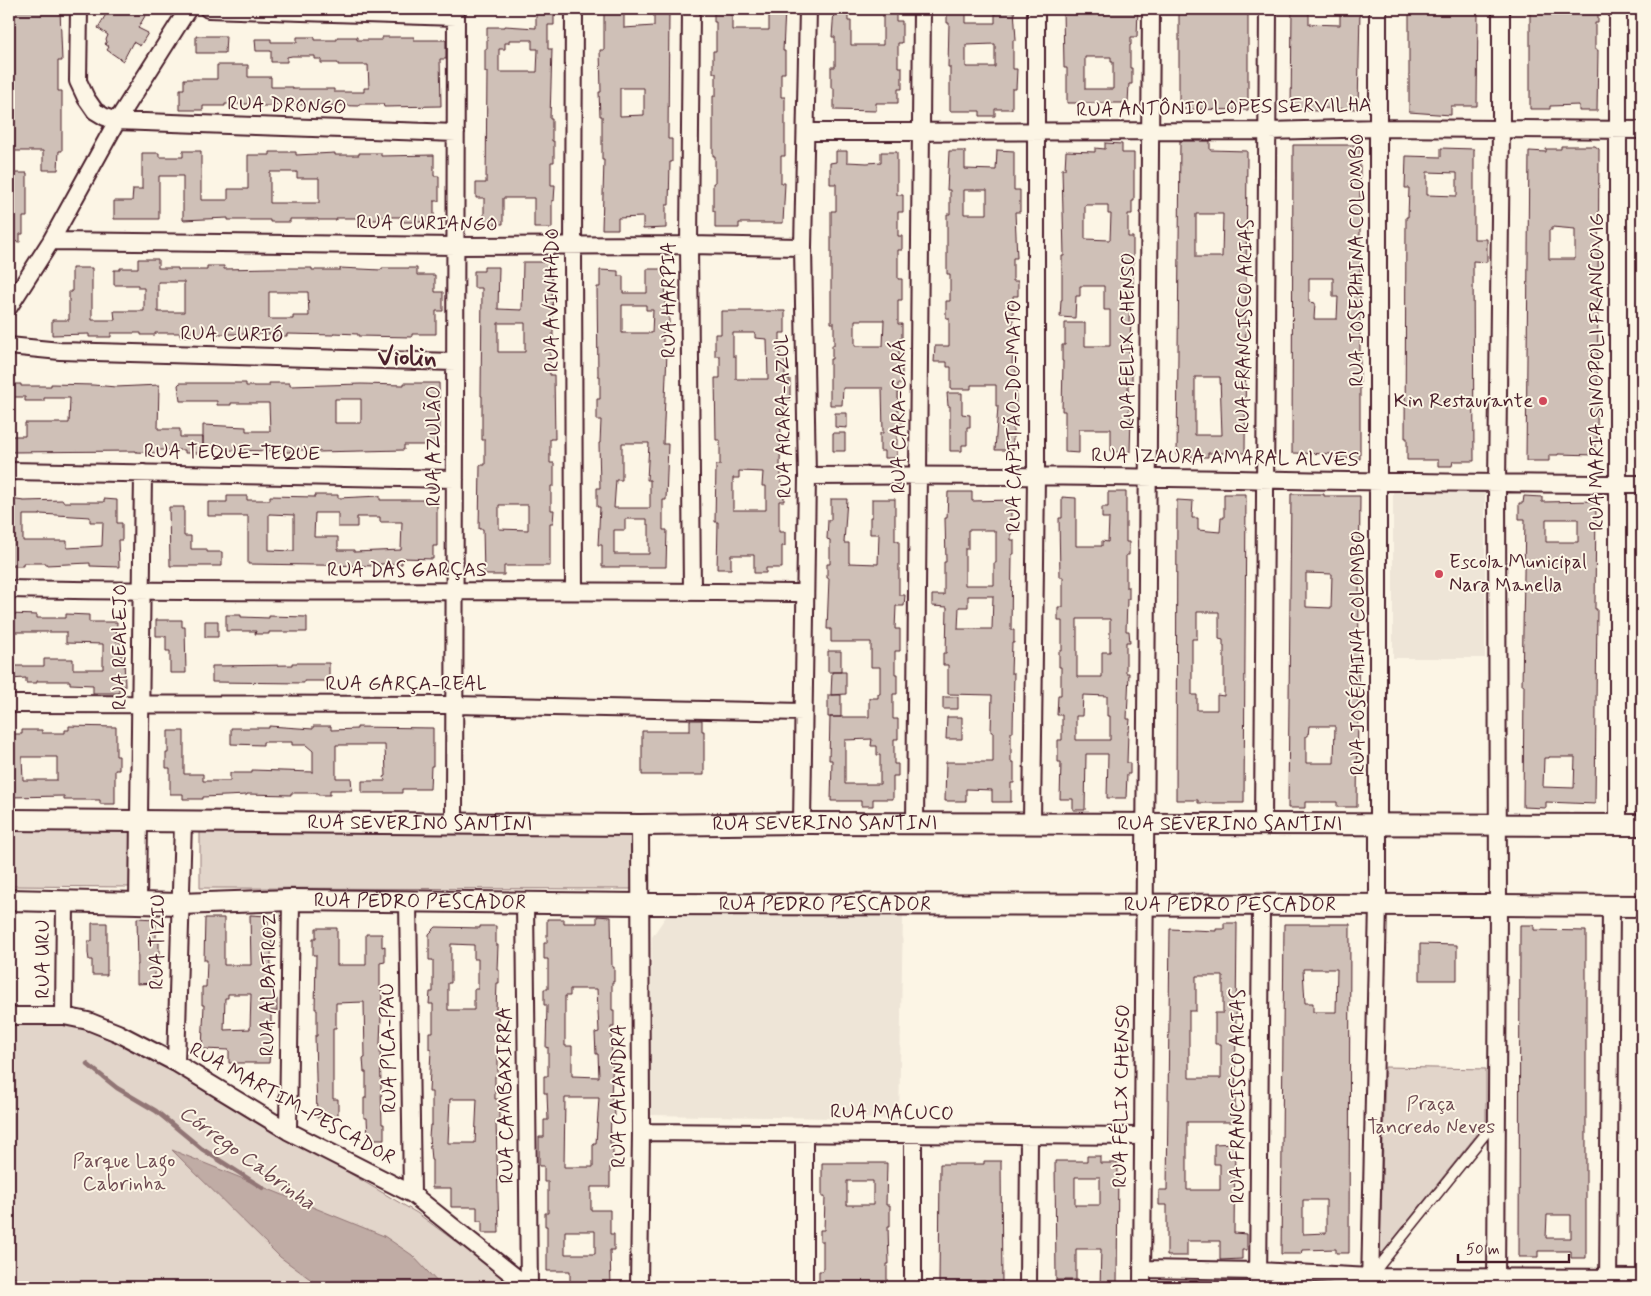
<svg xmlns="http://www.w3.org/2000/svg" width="1651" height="1296" font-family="Mynerve,sans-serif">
	<rect width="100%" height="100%" fill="#fcf5e5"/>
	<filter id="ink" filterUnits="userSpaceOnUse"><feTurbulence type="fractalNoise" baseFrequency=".02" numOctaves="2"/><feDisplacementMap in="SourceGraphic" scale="10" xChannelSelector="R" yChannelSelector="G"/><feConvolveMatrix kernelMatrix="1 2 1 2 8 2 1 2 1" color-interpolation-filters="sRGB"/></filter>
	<g filter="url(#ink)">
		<!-- built -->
		<path fill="#eee5d7" d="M1393 490H1485V658H1393Z
			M669 912 903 916 899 1119 649 1115 652 937Z"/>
		<!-- green -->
		<path fill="#e2d5ca" stroke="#967a7a" d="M9 826 130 828 131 887 9 886Z
			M200 828 632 832V889L200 888Z
			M9 1020 66 1021 178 1069 290 1138 417 1213 517 1287H27L9 1273Z
			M1385 1067 1486 1069V1123L1380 1256Z"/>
		<!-- water -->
		<path fill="#c0aca5" stroke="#917474" d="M172 1150 384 1236 412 1255 442 1287H321L280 1257Z"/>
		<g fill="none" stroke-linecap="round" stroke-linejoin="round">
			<!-- stream -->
			<path stroke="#917474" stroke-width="4.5" d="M87 1064 117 1088 156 1111 202 1149 263 1188"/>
		</g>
		<!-- building -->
		<path fill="#cfc0b7" stroke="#4a1f2b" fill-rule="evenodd" d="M40 9H60L62 61H58V91H62V151H59L58 170H43V151H9V11H40Z
			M109 9H149L138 28 148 33 140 46 133 42 123 61 107 50 109 47 105 44 107 41 106 40 108 35 98 28Z
			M536 9H554V25H548V49H552L550 119H552V141H554V162H551V185H555L554 201 552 200V228H534V198H503V224H484V198H476V183H486L487 72H485V49H487V27H505V26L536 28ZM509 40H532V49H538L537 72H499V49H505V43H509Z
			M604 9H624V28L654 26V9H669L668 139H672V162H670L669 205H666V228L643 229V217L618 218V229H602L604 160H602V116H600L599 92H601L600 50H604ZM620 88H644V115L620 116Z
			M717 9H732V30H769V9H785L783 51H785V73H781V97H785V156H781V183H785L783 223H739V228H715V211H713V183H715V156H713V96H716V73H713V51H716V22H714V10Z
			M834 9H848V21H851V45H883V9H896V21H902V43H898V67H902V89H898V103H876V111L834 110V88H831V67H835V37H832Z
			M947 9H966V23H995V9H1014L1016 40H1013V69H1017L1016 89H1012V109H995V116H980V111H950V67H948L949 23H947ZM995 44V67H966V45Z
			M1063 9H1138L1137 37H1131V45H1130V68H1132V84H1129L1128 103H1067V68H1064ZM1085 57H1111V62H1113V89H1085Z
			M1179 9H1248V110L1179 109Z
			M1292 9H1309V24L1340 25V9H1360L1358 109 1319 108V111L1291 110Z
			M1409 9H1478L1477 106H1451V115L1409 112Z
			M1530 9H1598V23H1595V50H1598L1597 111H1579V105L1550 106V109H1530Z
			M196 36H226L225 53H196Z
			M297 37H315V40H337V37H357V40H382V37H414V40H446V59H440L441 106 384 107 383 104H359V106L271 104V106H249V104H225V106H203V110H180V89H184V79H217V65H248V77H271V87H293V89H334V92H364V88H369L368 65H338V63H321V59H315V56H292L287 57V62H271V51H256L255 39H271V42H297Z
			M1180 141H1210V150L1247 151 1245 453H1208V457H1177ZM1196 214H1223L1222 257H1196ZM1195 377H1220L1222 435H1195Z
			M1105 143 1122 144V153H1134V201H1132V214H1128V237H1133V296H1130L1129 323H1131L1128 370H1132V384H1128L1129 416H1131L1130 452H1111V429H1079V453L1065 452V411H1062L1063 361H1062V345H1065V323H1085V346H1110V310H1104V286H1080V296H1076L1075 318 1060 317 1061 300H1062V256H1064L1062 169H1065L1066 151 1095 152V148L1105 149ZM1085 205H1108V214H1111L1110 240 1085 239Z
			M1293 145H1360V459L1335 458V454L1292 453ZM1309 278H1333V297H1338L1337 319H1314L1315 303 1309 302Z
			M1561 146H1595L1599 149 1597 439H1595V455L1558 454V455H1549V461H1526L1529 151 1546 152V149H1561ZM1552 227 1575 229V259H1549V230H1552Z
			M1441 148 1474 149V239H1487V262L1473 261 1474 461H1453L1452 466H1438V460H1407V438H1405L1406 217H1408L1409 188H1405L1406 156 1441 157ZM1427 172 1457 173V196L1427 195Z
			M997 150 1014 151V190H1020V212H1015L1017 258H1013V281H1018V296H1013V325H1016V341H1013L1012 368H1016V427H1013V450H995L998 406H996V385H971V389H951V367H947V362H934L935 346H949V318H946V301H950V274H947V214H950V190H947L949 151H965V169L996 170ZM964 190H987V214H964Z
			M183 151H201V200H228V189H248V155H270V152H296V155L335 153V155H359V153H381V156L434 155V176H439V201H434V222H403V217H380V220H359V218H336V220H318V219H290V222H270V220H228V218L183 220V176H159V219H114V201H132L133 189H142V153H159V157H183ZM270 172H297V178H319V203H270Z
			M836 151H847V162L867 163 881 162V152H897V195H903V212H898V236H902V250H898V279H902V300H898V324H902V339H899V367H902V384H898V414H902V428H897V458H884V451H880V433H883L882 388H843L842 405H830V359H832V345H834V323H831V211H836V184H830V163L836 162ZM855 320H884L883 346H855Z
			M9 173H27V217H23V234H20V242L9 241Z
			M138 259H158V268H178V270H207V266H224V269L271 268H312V270H340V268L381 270 382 268H417V275H435V292H443V311H436V334H412V337L358 336V334L334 333V335L287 334V336H273V334H202V337L180 336V333H155V335H141V333H111V337H89V334L52 335V320H69V292H72V268H92V320H115L114 311H144V288H138V285H114V270H120V268H138ZM158 282H184V312H158ZM269 292H308L309 316H293V319H269Z
			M523 262H551L553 321V345H550V375H554L555 439H550V463H554V486H551V510H554L553 523H550V566H504V575H484L483 529H479L480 465H485V440H482V396H481L482 288H474V271H484V267H499L498 309 522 310ZM498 323H525V352H498ZM499 505H528V530L499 529Z
			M647 269H666L665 310H669V326H663V353H667L663 444H668L666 500H663V530H667L666 567H602V545H598L600 507H597V488H600L599 443H600L601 420H597V399H600V376H598L597 287H600V270L618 271V276H623V293H647ZM622 305H646V310H653L652 333H622ZM622 443H649L647 480H650V508H614L616 480H622ZM625 519H647V525H649V554H614V530H625Z
			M721 311H785V333H780V356H785V379H790V400H784V421H781L780 466H781V486H784V501H779V532H785V546H782V568H766V573H754V555H731V569H717L718 522H715L716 465H720V440H716L715 378H720V356H715V334H721ZM733 333H755V338L767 339 768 379H736V356H733ZM739 471 763 472 762 486H766V510H733V478H739Z
			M180 383H246V386H269V383H290V386L361 384 404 385V383H439L440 429H435V445H404V450L318 452V450H291V452H274V451L225 450V447H203V425L246 427V431H270L269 403H231V405H217V401H180L178 385ZM335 399H361V423H335Z
			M9 384H21V386H51V384L93 385 116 387 159 385 158 429H180V437H203V453H185V450H158V453L136 452V451L9 452V436H25V423H69L70 398H44V401H25V397H9Z
			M947 393H962V414L970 415V427H967V445H962V451H950V406H948Z
			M835 413H847V428L835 427Z
			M833 433H845V451H833Z
			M948 492H972V501L1011 500V540H1014V554H1012L1011 630H1014V643H1012L1011 673H1014L1013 732H1011V762H1014V783H1011V802H992V790L966 789V801H945L946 762H993V732H991L992 695 948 694V665H943V653H946L947 607 932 606V595H944V562H946L945 518H947ZM968 530H994V532H996V563H994V585H965V549H968ZM968 596H993L992 629H958L959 607H968Z
			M1108 492H1126V542H1129V555H1126V587H1129V599H1127L1126 631H1129L1130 642H1126V673H1129L1127 719H1130L1129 731H1128L1127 763H1130V774H1127L1126 798H1107L1108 754H1086L1085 810H1073V799H1060L1061 762H1058V740H1062V715H1057L1058 695H1061V667H1059V651H1062V621H1058V607H1063V577H1060L1059 518H1062V497L1076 498V546H1102V541L1108 542 1109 518H1102V507H1108ZM1077 619H1110V652H1102V677H1077ZM1083 695 1107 696V716H1110V740H1076V716H1082Z
			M1224 494H1246L1244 803H1198V800H1176L1177 500 1193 501 1192 518H1198V530L1220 532 1221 518H1224ZM1197 612H1219V639L1223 640V646H1224V696L1217 695V710H1197V695H1192V639H1197Z
			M1291 494H1324V496H1360L1357 807H1337V802H1305V808H1288ZM1306 573 1332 574 1331 608 1306 607ZM1309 726H1335L1334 763H1306V736H1308Z
			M315 495H338V498L380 496V500H437V546H433V559L402 558V564H380V566L248 564V516H208V502H227V496H247V500H270V496L315 497ZM315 513H338V527H357V517H380V522H402L401 550 354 552V550H338V537H314ZM269 514 294 515V551L269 550Z
			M1524 496 1542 497V502L1596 501 1595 609H1597L1595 804 1546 802V808L1523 807 1524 685H1522L1525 519H1519V503H1523ZM1546 519H1578V542H1546ZM1549 757H1575L1574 788 1543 787 1544 758H1549Z
			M9 499 24 501 63 500V502H104V499L117 500V523H122V540H118L119 567 90 566V563L46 565V563H23V566H9ZM40 514 90 517V522H103L102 546 67 548V541H23V515H40Z
			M831 499H847L844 543H849V563L878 564 879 534H870V517H872V499H895V541H899V595H905L904 606H896L895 629H900V651H895V674H897V694H893V719H898V739H894V764H898V776H893V799H873V806H861V801H831L832 760H829L830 717H869V698H878V694H880V667H871V642H831V629H827L829 578H827V564H830V540L827 539 828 520H831ZM872 739 871 746H877V755H880V784H845V740Z
			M169 507H184V536H191V549H207V552H222V566H170Z
			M9 614 37 615V618H66V614L89 615V622H117L116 641H120V655H124L125 687H119V693H93V685L70 684V681H37V683H26V678L9 679V666H44V659H73V669H103V644L66 643V632H9Z
			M226 615H241V617L269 618V616L307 617V632H269V634H255L256 631H226Z
			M156 620H182V627H185L186 673H170V651H166V636H156Z
			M205 621H218V637H205Z
			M828 651H841V672H828Z
			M292 663H329V681H304V683L212 682V666L292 665Z
			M832 672H846V694L831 695Z
			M828 695H841V717H828Z
			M943 697H958V709H943Z
			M947 717H962V739H946Z
			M690 720H702V731H704V775H642V731H690Z
			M69 726 116 727V756H119V770H115V804H100V800H64V796L9 797V734H22V730H42V733H65V730H69ZM22 757H57V780H23Z
			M269 726 313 729V726H331V730L357 729V727L433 728V766H431L430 789H402V793H362V781H385L384 777 386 776 385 745H336V778H351L352 790H330V795H318V793H291V795L247 794V795L203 797V799H183V794H170V768H166V753H168V731H184V774H203V781H230V773H252V770L313 772V751L306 745H292V742H263V745L231 744V728H269Z
			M250 915 268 916V933H272L270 988H272L274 999H277V1011H271V1051H270L269 1063H229V1050L202 1049 204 1005H202V987H206L207 960H204L205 918H224V965H251ZM228 994H251L250 1029 224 1030 225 998H228Z
			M597 916 611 917 612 967H614V982H612V1010H614V1027H611L612 1057H613L611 1098H614L615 1116H611L610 1143H613V1167H610V1187H591V1210H610V1234H614V1250H610L611 1287H570V1271H547V1226H545V1213H548V1182H544V1166H539V1137H544V1120H548L547 1093H544V1076H548V1047L546 1048 547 1005H544V989H548V959H544V943H547V919H564V923H597ZM570 989H597L599 1032 595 1033 596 1054H598L599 1077 572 1076V1046H565V996H570ZM565 1098H599L596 1143H593V1167H564ZM565 1231H595V1254H565Z
			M137 918 156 919V941H159V961H155V983L137 984V965H138Z
			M92 923H107V975H92V960H89L88 953V941H92Z
			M1224 923H1237L1235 1122H1187V1190H1220V1164H1214V1144L1235 1143 1234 1233 1247 1234V1250H1242V1259L1220 1260V1241H1187V1256H1167V1205H1159V1190H1167L1170 929 1216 931V929H1224ZM1196 976H1223V1013H1215V1044H1221V1078H1189V1011H1196Z
			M1284 924H1350L1349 1253H1336V1249L1302 1250 1301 1254H1281ZM1303 969H1337L1336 1012H1313V1003H1305ZM1303 1200H1326V1233L1303 1234Z
			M1520 925H1534V930L1586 931V1258H1571V1251H1538V1257H1519ZM1547 1215H1571V1238H1546Z
			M480 926H496V945H498L497 970H499V983H497L496 1010H498V1076H495V1099H499V1120H496L499 1233H482V1221H477V1207H451V1188H432V1160H431L429 1137 430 1125H432V1092H429L431 1049H429V1032H433V1004H429L430 992H433V960H429V934L436 927 480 928ZM451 944 474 945V959H478V989H474V1010H448V983H451ZM450 1099H477L475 1143H448Z
			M316 928H337V965H366V934H382V947L385 946V962L380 963V990H382L380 1044 382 1124H384V1139H368L367 1118H364V1098H366V1072H364L363 1058H365L364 1002 336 1003V1028H333V1099H338V1117H317L315 1036H317V1009H315L316 955H313V938H316Z
			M1420 944 1457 945V980H1420Z
			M1087 1156H1100V1163H1118L1117 1287H1100L1101 1249H1076V1280H1056L1055 1161H1087ZM1075 1177H1100V1205H1075Z
			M984 1161H1001L1002 1287H985V1281L959 1282V1287H939L940 1164H984Z
			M822 1163H887L886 1205H890V1226H888L889 1264H887V1287H819V1271H823V1241H820V1230H824L825 1197H822ZM847 1181H873V1205H847Z"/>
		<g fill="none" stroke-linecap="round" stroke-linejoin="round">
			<!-- service casing -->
			<g stroke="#4a1f2b" stroke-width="12">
				<path id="service" d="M1372 1275 1495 1122"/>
			</g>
			<!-- minor casing -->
			<g stroke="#4a1f2b" stroke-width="20">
				<path id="minor" d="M79 9 78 81 86 98 95 111 105 117 117 121 456 133
					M208 9 456 17
					M574 9 573 246 574 591
					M691 9 689 245 692 591
					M1618 9V825
					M806 132 1268 131 1378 128 1642 130
					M51 241 456 246 689 245 803 247
					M9 307 51 241 117 121 188 9
					M9 346 60 351 455 362
					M9 471 455 479
					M807 476C1086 473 1364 484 1642 484
					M9 589C274 594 540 589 805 593
					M9 704 454 705 803 712
					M454 823 456 9
					M802 823 807 476 803 247 808 9
					M915 823 922 9
					M1032 823 1036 476V9
					M1263 824 1268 9
					M408 901 412 1194
					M525 902 529 1287
					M138 903 143 473
					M9 1016H64L88 1021 118 1033 176 1063 288 1131 412 1194 528 1287
					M64 1016 65 902
					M176 1063 183 822
					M288 1131 291 900
					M641 1132 1143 1136
					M804 1133V1287
					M1142 1269 1258 1271 1370 1277 1642 1278
					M639 1287 641 1132 640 825
					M913 1287V1134
					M1028 1287 1029 1135
					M1142 1287 1151 9
					M1258 1287 1261 905
					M1370 1287 1378 904V9
					M1496 1287 1498 905 1497 483 1501 129V9
					M1608 1287 1611 906"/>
			</g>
			<!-- tertiary casing -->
			<g stroke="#4a1f2b" stroke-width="24">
				<g id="tertiary">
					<path id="s1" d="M9 820 640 825 802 823 1642 825"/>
					<path id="s2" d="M9 900 180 904 291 900 640 904 1498 905 1642 906"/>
				</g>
			</g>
			<!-- service -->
			<use href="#service" stroke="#fcf5e5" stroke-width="9"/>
			<!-- minor -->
			<use href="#minor" stroke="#fcf5e5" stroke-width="16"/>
			<!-- tertiary -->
			<use href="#tertiary" stroke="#fcf5e5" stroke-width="20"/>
		</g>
	</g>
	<!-- markers -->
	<g fill="#d1495b" stroke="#fcf5e5" stroke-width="2">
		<circle cx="1543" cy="401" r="5"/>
		<circle cx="1439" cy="574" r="5"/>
	</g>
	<g text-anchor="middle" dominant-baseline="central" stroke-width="4" stroke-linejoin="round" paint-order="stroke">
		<!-- street labels -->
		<g font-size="20" fill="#4a1f2b" stroke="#fcf5e5">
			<text transform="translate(287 106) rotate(2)">RUA DRONGO</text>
			<text transform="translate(1224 108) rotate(-1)">RUA ANTÔNIO LOPES SERVILHA</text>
			<text transform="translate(427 224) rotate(1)">RUA CURIANGO</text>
			<text transform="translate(1357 260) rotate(-90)">RUA JOSEPHINA COLOMBO</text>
			<text transform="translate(552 300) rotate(-90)">RUA AVINHADO</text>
			<text transform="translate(669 300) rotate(-90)">RUA HARPIA</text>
			<text transform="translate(1245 326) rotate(-89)">RUA FRANCISCO ARIAS</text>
			<text transform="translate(232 335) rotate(1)">RUA CURIÓ</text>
			<text transform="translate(1128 341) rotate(-90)">RUA FELIX CHENSO</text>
			<text transform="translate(1597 372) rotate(-90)">RUA MARIA SINOPOLI FRANCOVIG</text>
			<text transform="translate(784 416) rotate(-91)">RUA ARARA-AZUL</text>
			<text transform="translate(899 416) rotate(-90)">RUA CARA-CARÁ</text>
			<text transform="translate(1014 416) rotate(-90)">RUA CAPITÃO-DO-MATO</text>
			<text transform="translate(434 446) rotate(-90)">RUA AZULÃO</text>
			<text transform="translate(232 453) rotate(1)">RUA TEQUE-TEQUE</text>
			<text transform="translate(1225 458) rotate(1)">RUA IZAURA AMARAL ALVES</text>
			<text x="407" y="570">RUA DAS GARÇAS</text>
			<text transform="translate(120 647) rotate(-90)">RUA REALEJO</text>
			<text transform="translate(1358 653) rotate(-90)">RUA JOSÉPHINA COLOMBO</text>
			<text x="406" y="684">RUA GARÇA-REAL</text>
			<text stroke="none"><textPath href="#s1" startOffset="411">RUA SEVERINO SANTINI</textPath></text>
			<text stroke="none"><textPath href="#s1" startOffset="816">RUA SEVERINO SANTINI</textPath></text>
			<text stroke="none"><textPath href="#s1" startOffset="1221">RUA SEVERINO SANTINI</textPath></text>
			<text stroke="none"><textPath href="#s2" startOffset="411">RUA PEDRO PESCADOR</textPath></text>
			<text stroke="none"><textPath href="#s2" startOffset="816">RUA PEDRO PESCADOR</textPath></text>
			<text stroke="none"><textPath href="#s2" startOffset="1221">RUA PEDRO PESCADOR</textPath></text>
			<text transform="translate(158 942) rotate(-89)">RUA TIZIU</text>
			<text transform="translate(43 959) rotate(-90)">RUA URU</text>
			<text transform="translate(269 985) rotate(-89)">RUA ALBATROZ</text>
			<text transform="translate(389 1048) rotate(-91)">RUA PICA-PAU</text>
			<text transform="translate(506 1095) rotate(-91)">RUA CAMBAXIRRA</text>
			<text transform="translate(619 1096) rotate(-90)">RUA CALANDRA</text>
			<text transform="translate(1122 1096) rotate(-89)">RUA FÉLIX CHENSO</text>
			<text transform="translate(1238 1096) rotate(-90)">RUA FRANCISCO ARIAS</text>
			<text transform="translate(292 1104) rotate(29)">RUA MARTIM-PESCADOR</text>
			<text transform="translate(892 1113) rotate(1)">RUA MACUCO</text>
		</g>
		<!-- poi labels -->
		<g font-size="20" fill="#4a1f2b" stroke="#fcf5e5" text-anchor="end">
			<text x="1533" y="401">Kin Restaurante</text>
			<text x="1449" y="562" text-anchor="start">Escola Municipal<tspan x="1449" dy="23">Nara Manella</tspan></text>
		</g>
		<!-- park labels -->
		<g font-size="20" fill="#704c53" stroke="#fcf5e5">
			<text x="1431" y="1104">Praça<tspan x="1431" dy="23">Tancredo Neves</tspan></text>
			<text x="124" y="1161">Parque Lago<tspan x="124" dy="23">Cabrinha</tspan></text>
		</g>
		<!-- water labels -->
		<g font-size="21" font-style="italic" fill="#6d4950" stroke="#fcf5e5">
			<text transform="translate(247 1158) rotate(36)">Córrego Cabrinha</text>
		</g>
		<!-- district labels -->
		<g font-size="25" font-weight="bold" fill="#4a1f2b" stroke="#fcf5e5">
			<text x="407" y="358">Violin</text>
		</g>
	</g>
	<!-- margin -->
	<rect width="1651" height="1296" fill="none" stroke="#fcf5e5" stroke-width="30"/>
	<rect x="15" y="15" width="1621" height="1266" fill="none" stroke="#4a1f2b" stroke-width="2" filter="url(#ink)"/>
	<!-- scale -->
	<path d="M1458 1254v8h111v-8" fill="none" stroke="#4a1f2b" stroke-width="2.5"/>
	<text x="1466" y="1254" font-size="15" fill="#4a1f2b" stroke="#fcf5e5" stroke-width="4" paint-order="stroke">50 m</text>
</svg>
